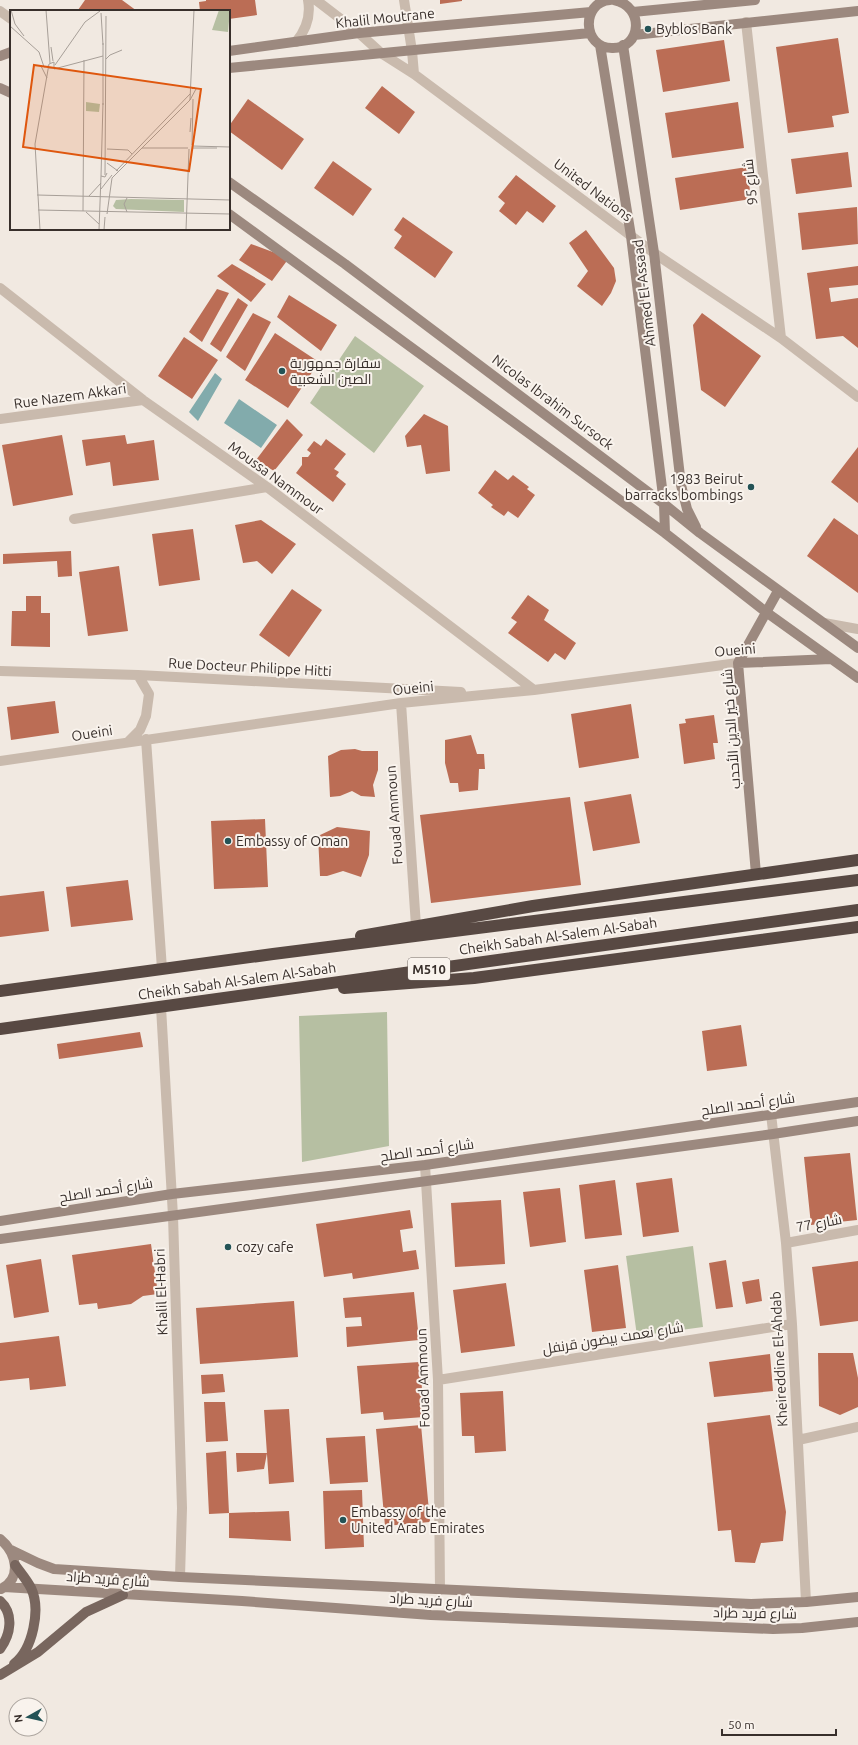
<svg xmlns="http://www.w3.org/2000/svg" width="858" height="1745" font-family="Ubuntu,Cairo,sans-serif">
	<rect width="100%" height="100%" fill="#f1e9e1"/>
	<!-- green -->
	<path fill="#b6bfa2" d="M355 336 424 386 374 453 310 403Z
		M387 1012 389 1146 302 1162 299 1016Z
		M693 1246 703 1327 637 1336 626 1256Z"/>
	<!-- water -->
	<path fill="#82abac" d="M215 373 222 379 198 421 189 412Z
		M239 399 277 425 261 448 224 423Z"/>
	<!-- building -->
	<path fill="#bb6d55" d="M85 0H122L137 11H79L78 10Z
		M206 0H255L257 15 229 19V11H200L199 2 206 1Z
		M440 0H462V1L440 4Z
		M838 38 849 113 832 116 834 127 788 133 776 47Z
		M724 40 730 81 663 92 656 50Z
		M382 86 415 112 399 134 365 108Z
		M248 99 304 139 282 170 229 131V126Z
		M738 102 744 148 672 158 665 113Z
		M848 152 852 187 796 194 791 159Z
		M333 161 372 189 353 216 314 188Z
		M747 167 751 199 680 210 675 178Z
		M516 175 556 206 543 223 527 211 516 225 499 211 505 203 498 197Z
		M857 207 858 244 802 250 798 213Z
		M403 217 453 252 435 278 394 248 402 236 394 230Z
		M586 230 614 268 616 281 611 293 602 306 577 286 588 271 569 243Z
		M251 244 289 258 272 281 239 260Z
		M232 264 266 284 251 302 217 276Z
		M858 266V285L829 288 831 302 858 298V348L843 336 816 339 807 273Z
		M217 289 229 293 202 342 189 332Z
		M289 295 337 325 321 351 277 317Z
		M238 298 248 305 221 352 210 344Z
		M253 313 271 322 245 371 226 357Z
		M702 313 761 356 725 407 701 390 693 325Z
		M275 333 319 362 288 408 245 380Z
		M184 337 218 360 192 399 158 376Z
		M424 414 448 426 450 471 426 474 421 445 407 447 405 436Z
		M287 419 303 435 274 471 256 460Z
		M62 435 73 495 13 506 2 445Z
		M125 435 127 444 154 440 159 480 113 486 110 462 86 466 82 440Z
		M326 439 346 454 334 469 339 472 336 476 346 484 333 502 296 473 302 465V457H308L311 453 307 450 314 441 321 446Z
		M858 447V503L831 482Z
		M495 470 508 480 513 475 529 487 527 489 535 495 518 518 508 511 504 516 491 507 493 505 478 493Z
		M834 518 858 535V593L807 556Z
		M261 520 296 544 272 574 257 561 243 563 235 525Z
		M193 529 200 580 159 586 152 534Z
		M71 551 72 576 58 577 57 561 3 564V554Z
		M119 566 128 631 88 636 79 572Z
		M292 589 322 610 289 657 259 635Z
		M528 595 549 610 544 620 576 643 565 660 555 653 548 662 508 633 517 622 511 618Z
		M26 596H41V613H50V647L11 646 12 611H26Z
		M55 701 59 733 11 740 7 707Z
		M631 704 639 758 579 768 571 714Z
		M714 715 718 743H713L715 759 684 764 679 724 686 723 685 719Z
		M471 735 477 754H484L485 769H479L478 790 459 792 458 783H450L445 763V740Z
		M355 749 362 751H378V770L373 785 375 797 361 796 352 791 340 796 330 797 328 756 341 750Z
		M631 794 640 843 593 851 584 802Z
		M570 797 581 885 431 903 420 815Z
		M265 819 268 887 214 889 211 821Z
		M337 827 370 831 369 855 361 877 343 871 327 876H320L318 836Z
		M128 880 133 920 71 927 66 887Z
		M44 891 49 931 0 937V896Z
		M741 1025 747 1066 707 1071 702 1031Z
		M140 1032 143 1047 59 1059 57 1044Z
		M850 1153 857 1220 811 1225 804 1157Z
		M672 1178 679 1232 643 1237 636 1183Z
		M615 1180 622 1235 585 1239 579 1185Z
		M560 1188 566 1242 530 1247 523 1192Z
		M501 1200 505 1264 455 1267 451 1203Z
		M410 1210 413 1228 400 1230 403 1252 416 1250 419 1269 353 1279 352 1273 324 1277 316 1224Z
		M151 1244 158 1294 143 1296 131 1304 98 1309 97 1303 79 1305 72 1255Z
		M41 1259 49 1312 14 1318 6 1265Z
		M726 1260 733 1307 716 1309 709 1263Z
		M858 1261V1321L820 1326 812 1267Z
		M618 1265 626 1328 592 1332 584 1270Z
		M759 1279 762 1301 746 1304 742 1282Z
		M506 1283 515 1346 461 1353 453 1290Z
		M414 1292 419 1340 347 1347 346 1327 362 1326 361 1317 345 1318 343 1298Z
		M294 1301 298 1357 200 1364 196 1308Z
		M59 1336 66 1386 30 1390 29 1378 0 1381V1343Z
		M818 1353H853L858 1378V1407L840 1415 819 1406Z
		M770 1354 773 1391 714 1397 709 1362Z
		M420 1362 424 1417 384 1420 383 1412 361 1414 357 1366Z
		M223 1374 225 1392 202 1394 201 1375Z
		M503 1391 506 1451 475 1453 474 1436H462L460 1393Z
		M204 1402H225L228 1441 206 1442Z
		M289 1409 294 1482 269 1484 264 1410Z
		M770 1415 786 1512 783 1541 761 1543 755 1563 735 1562 731 1530 718 1531 707 1423Z
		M421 1425 430 1522 385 1526 376 1429Z
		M365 1436 368 1482 330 1484 326 1438Z
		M226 1451 229 1513 289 1511 291 1541 229 1538V1513L209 1514 206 1453Z
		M236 1453H267L264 1469 237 1472Z
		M362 1490 364 1547 325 1549 323 1491Z"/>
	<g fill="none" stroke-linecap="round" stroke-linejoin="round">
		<!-- street -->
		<path stroke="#c9baad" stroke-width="10" d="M316 0 359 33 381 53 414 74 654 253 781 338 858 397
			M404 0 412 51 414 74
			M0 11 11 19
			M746 22 781 338
			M296 42C306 30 311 16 308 0
			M0 288 143 400 267 487 534 690
			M0 419 143 400
			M74 519 267 487
			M824 623 858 629
			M0 671 138 675 461 692
			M401 703 416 926
			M146 739 162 969
			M129 741 140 730 146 716 149 694 138 675
			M0 761 401 703 534 690 738 663
			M161 1007 173 1216 182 1508 180 1577
			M771 1114 786 1243 792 1324 806 1602
			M425 1165 438 1380 440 1590
			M786 1243 858 1230
			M438 1380 792 1324
			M798 1440 858 1427"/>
		<!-- secondary -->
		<path stroke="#9c897f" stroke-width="10" d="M610 0C581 2 582 48 612 48 642 49 645 6 614 0
			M633 12 755 0
			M634 35 858 11
			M600 45 631 236 664 504 665 533
			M623 45 654 253 681 485 687 509 696 527
			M229 51 359 33 591 12
			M0 56 11 52
			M229 68 590 33
			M0 88 11 93
			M229 182 345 264 664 504 700 533 858 648
			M229 214 665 533 766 612 858 678
			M738 663 831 659
			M756 874 738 663 778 591
			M0 1221 172 1194 425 1165 858 1102
			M0 1239 773 1134 858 1121
			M0 1539C16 1552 23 1578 1 1589
			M11 1550 38 1563 54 1569 180 1577 751 1604 806 1602 858 1597
			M4 1587 242 1601 431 1615 773 1629 802 1628 858 1622"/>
		<!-- primary -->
		<path stroke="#78665e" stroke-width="10" d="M0 1601C14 1614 11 1634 0 1649
			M14 1664C33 1649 41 1609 31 1588 27 1580 20 1572 15 1565
			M0 1675 38 1652 86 1612 123 1595"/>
		<!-- highway -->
		<path stroke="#584943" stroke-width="12" d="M361 936 533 906 858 860
			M344 988 474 978 858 927
			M0 991 273 954 858 880
			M0 1029 858 910"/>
	</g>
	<!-- markers -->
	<g fill="#245356" stroke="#f9f3ed" stroke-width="1.5">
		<circle cx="648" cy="29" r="4"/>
		<circle cx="282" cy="371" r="4"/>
		<circle cx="751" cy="487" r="4"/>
		<circle cx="228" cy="841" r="4"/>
		<circle cx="228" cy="1247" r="4"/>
		<circle cx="343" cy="1520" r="4"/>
	</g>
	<g text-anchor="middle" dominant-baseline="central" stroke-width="4" stroke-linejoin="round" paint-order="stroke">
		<!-- shield labels -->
		<rect fill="#f9f3ed" stroke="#726a65" stroke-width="1" x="408" y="958" width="42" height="22" rx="3"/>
		<g font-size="13" font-weight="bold" fill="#382f2b">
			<text x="429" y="969">M510</text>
		</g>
		<!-- street labels -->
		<g font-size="14" fill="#382f2b" stroke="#f9f3ed">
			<text transform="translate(385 18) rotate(-6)">Khalil Moutrane</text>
			<text transform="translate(750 182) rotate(-96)">شارع 95</text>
			<text transform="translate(593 190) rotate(37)">United Nations</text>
			<text transform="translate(644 293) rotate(-97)">Ahmed El-Assaad</text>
			<text transform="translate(70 396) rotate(-8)">Rue Nazem Akkari</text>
			<text transform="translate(553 402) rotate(37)">Nicolas Ibrahim Sursock</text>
			<text transform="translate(276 478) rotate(36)">Moussa Nammour</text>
			<text transform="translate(735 650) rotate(-5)">Oueini</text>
			<text transform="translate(250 667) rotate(3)">Rue Docteur Philippe Hitti</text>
			<text transform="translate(413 688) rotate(-6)">Oueini</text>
			<text transform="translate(731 729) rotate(-94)">شارع خير الدين الأحدب</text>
			<text transform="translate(92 733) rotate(-9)">Oueini</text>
			<text transform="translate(394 815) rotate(-94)">Fouad Ammoun</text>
			<text transform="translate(558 936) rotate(-8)">Cheikh Sabah Al-Salem Al-Sabah</text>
			<text transform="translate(237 981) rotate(-8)">Cheikh Sabah Al-Salem Al-Sabah</text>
			<text transform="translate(748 1104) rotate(-8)">شارع أحمد الصلح</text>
			<text transform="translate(427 1150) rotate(-8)">شارع أحمد الصلح</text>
			<text transform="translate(106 1190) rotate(-9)">شارع أحمد الصلح</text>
			<text transform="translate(819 1223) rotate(-11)">شارع 77</text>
			<text transform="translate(161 1292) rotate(-92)">Khalil El-Habri</text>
			<text transform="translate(613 1338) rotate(-9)">شارع نعمت بيضون قرنفل</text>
			<text transform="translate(779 1359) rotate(-93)">Kheireddine El-Ahdab</text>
			<text transform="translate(423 1378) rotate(-92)">Fouad Ammoun</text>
			<text transform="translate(108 1579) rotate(4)">شارع فريد طراد</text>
			<text transform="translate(431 1600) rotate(3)">شارع فريد طراد</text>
			<text transform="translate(755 1613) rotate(1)">شارع فريد طراد</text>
		</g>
		<!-- poi labels -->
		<g font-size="14" fill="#382f2b" stroke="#f9f3ed" text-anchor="start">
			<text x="656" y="29">Byblos Bank</text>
			<text x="290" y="363">سفارة جمهورية<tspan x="290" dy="16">الصين الشعبية</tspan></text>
			<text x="743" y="479" text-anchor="end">1983 Beirut<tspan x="743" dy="16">barracks bombings</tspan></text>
			<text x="236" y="841">Embassy of Oman</text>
			<text x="236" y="1247">cozy cafe</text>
			<text x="351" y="1512">Embassy of the<tspan x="351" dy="16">United Arab Emirates</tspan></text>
		</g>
	</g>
	<!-- overview -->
	<g transform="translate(10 10)">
		<rect width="220" height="220" fill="#f1e9e1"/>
		<path d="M209 0H220L218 22 202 20ZM76 92 90 94 89 102 76 101ZM121 189 174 190V202L106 199 103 196 106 190Z" fill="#b6bfa2"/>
		<path fill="none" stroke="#a79f98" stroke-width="1" d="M1 0 5 14 14 26M36 0 40 53M91 3 93 35M0 16 29 42 34 57 39 56M41 37 43 51M96 49 100 45 112 40M45 55 75 12 90 1M31 56 37 68M44 59 93 46M182 79 184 77 186 79 180 90 184 0M93 93 91 166 95 167 97 163M93 95V33M180 122 181 108M182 135 183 89M182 136 220 137M132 138H178M183 138H207M97 139 118 140 122 144M97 153 108 161M106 161 180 84M95 165 96 6M91 179 102 165M27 185 220 190M79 186 91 173M28 200 220 204M73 201 74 50M76 202 89 214M117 202 114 194 117 188M97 204 102 168 180 90M30 220 25 134 39 54 44 52V58H39M89 220 91 166M94 220 95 207M176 220 179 139"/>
		<path fill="#df570e" fill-opacity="0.15" stroke="#df570e" stroke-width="2" d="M24 55 191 79 179 161 13 137Z"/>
		<rect width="220" height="220" fill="none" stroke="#382f2b" stroke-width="2"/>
	</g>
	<!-- north arrow -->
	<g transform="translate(28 1717) rotate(262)"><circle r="19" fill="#f9f3ed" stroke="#aca59f"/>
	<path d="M0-3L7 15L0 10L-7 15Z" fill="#245356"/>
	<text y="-6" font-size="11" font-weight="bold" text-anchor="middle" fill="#382f2b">N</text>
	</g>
	<!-- scale -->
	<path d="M722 1729v6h114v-6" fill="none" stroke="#382f2b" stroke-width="2"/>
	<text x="728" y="1729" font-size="12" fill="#382f2b" stroke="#f9f3ed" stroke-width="3" paint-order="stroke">50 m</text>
</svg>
